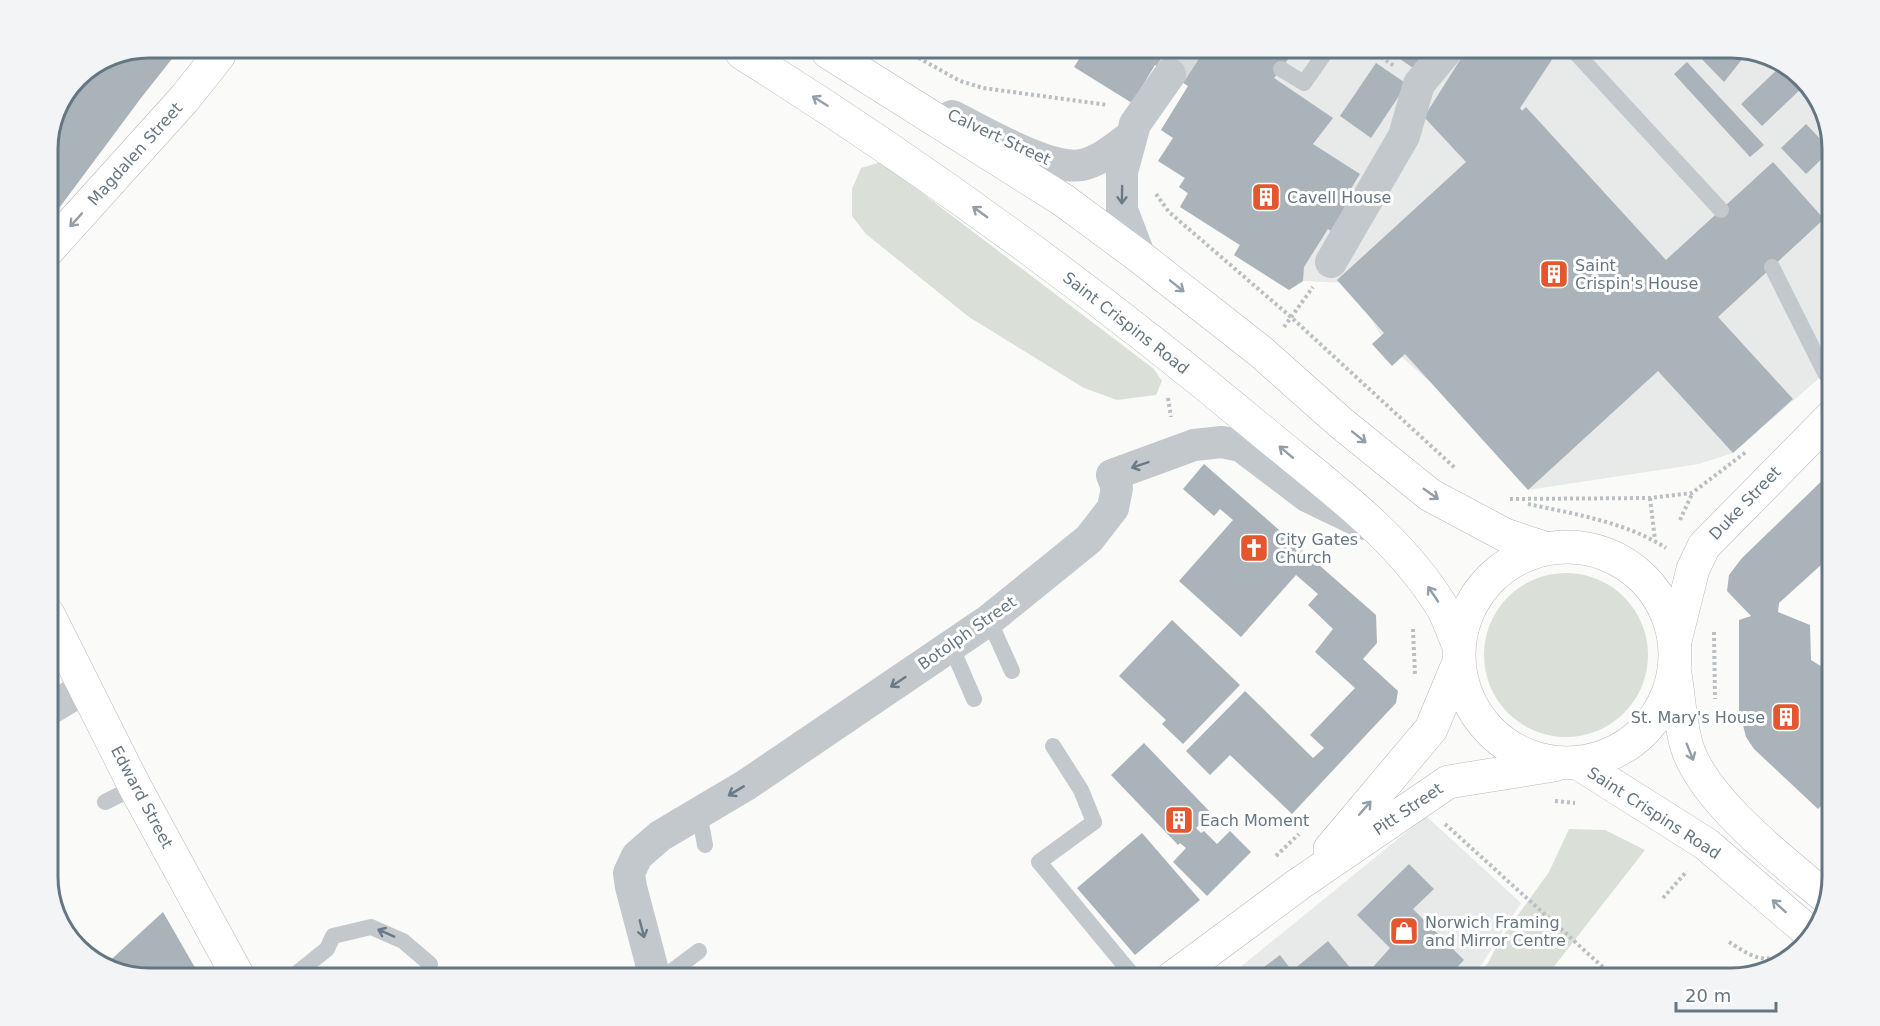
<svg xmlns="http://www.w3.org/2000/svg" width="1880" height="1026" font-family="'DejaVu Sans',sans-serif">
	<rect width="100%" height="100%" fill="#fafaf8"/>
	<!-- built -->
	<path fill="#e8e9e9" d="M1731 48 1776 59 1815 93 1832 143V367L1733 453 1699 464 1528 490 1524 465 1386 343 1348 283 1303 281 1289 290 1234 255 1239 245 1180 207 1188 194 1179 187 1184 178 1158 161 1173 138 1161 130 1211 50Z
		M1426 816 1521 903 1473 978H1227Z"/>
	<!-- green -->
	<path fill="#dadfd7" d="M881 162 1154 369 1162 381 1156 395 1117 400 1084 388 969 317 866 234 852 216V189L861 168Z
		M1484 655a82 82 0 1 1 164 0a82 82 0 1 1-164 0Z
		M1569 829 1605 830 1645 850 1545 978H1474L1488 963 1500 940 1549 872Z"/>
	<!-- building -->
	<path fill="#aab3b9" d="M1691 48H1731L1748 52 1724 82Z
		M1431 49 1416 70 1387 50Z
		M1467 49H1559L1520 108 1522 111 1526 107 1666 260 1773 162 1824 219 1718 317 1793 399 1733 453 1658 371 1528 490 1405 354 1392 366 1372 344 1384 333 1337 280 1466 162 1424 117Z
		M1211 50H1295L1274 78 1333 118 1313 144 1360 174 1344 200 1352 204 1334 233 1328 229 1304 267 1303 281 1289 290 1234 255 1240 245 1180 207 1188 193 1179 187 1185 178 1158 161 1173 138 1161 130 1188 86 1155 65 1132 103 1074 67 1084 51H1192L1205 59Z
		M1055 51H1070L1066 59Z
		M175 55 141 98 48 223V143L78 77 111 56Z
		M1687 62 1764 145 1750 157 1674 74Z
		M1376 63 1407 84 1371 138 1340 116Z
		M1782 65 1805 85 1762 126 1741 104Z
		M1806 124 1831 150 1806 174 1781 148Z
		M1204 464 1376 615 1377 643 1363 659 1398 691 1396 703 1292 814 1230 755 1210 775 1186 751 1245 691 1313 758 1324 748 1310 735 1355 688 1315 652 1333 629 1308 605 1318 594 1296 575 1241 637 1179 581 1233 520 1220 509 1214 516 1183 489Z
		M1832 471V555L1779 603 1778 612 1810 625 1811 660 1832 673V795L1818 809 1754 749 1746 737 1739 710V620L1751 616 1727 591 1729 575 1742 558Z
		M1172 620 1240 685 1183 744 1162 724 1166 720 1119 676Z
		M1144 743 1211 813 1196 828 1201 833 1204 831 1217 844 1230 831 1251 852 1207 896 1173 862 1186 848 1180 843 1178 845 1111 775Z
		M1142 833 1200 900 1135 955 1077 888Z
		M1409 864 1434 889 1413 909 1464 960 1447 978H1367L1365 976 1390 948 1357 915Z
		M163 912 201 978H149L103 967Z
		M1328 941 1352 970 1342 978 1252 976 1280 955 1292 971Z"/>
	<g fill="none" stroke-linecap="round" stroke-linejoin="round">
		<!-- street-tunnel -->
		<path stroke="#d5d9db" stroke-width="32" stroke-dasharray="32 16" stroke-linecap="butt" d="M1170 74 1185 51"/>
		<!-- secondary casing -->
		<g stroke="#b3babf" stroke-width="34">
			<path id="secondary" d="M48 250 185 98 219 55
				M48 614 135 787 239 978
				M1675 641 1693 569 1704 546 1832 416"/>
		</g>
		<!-- primary casing -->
		<g stroke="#b5babe" stroke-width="34">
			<path id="primary" d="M828 52 1063 200 1140 257 1260 351 1341 423 1430 495 1505 535 1544 548
				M742 53C922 166 1094 291 1257 427 1321 481 1398 534 1442 607 1449 619 1453 633 1459 646
				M1459 655a108 108 0 1 1 216 0a108 108 0 1 1-216 0Z
				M1675 674C1679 698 1680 724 1687 747 1705 802 1783 861 1827 898
				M1578 763 1706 844 1811 934
				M1330 849 1431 729 1459 662
				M1172 978 1299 884 1448 782 1554 765"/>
		</g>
		<!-- path -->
		<path stroke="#bbbfc2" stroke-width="4" stroke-dasharray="3 3" stroke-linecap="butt" d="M1371 50 1394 66
			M908 52 960 81 983 88 1108 105
			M1156 194 1169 212 1292 318 1455 468
			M1284 327 1313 287
			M1168 398 1171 417
			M1650 498 1655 540
			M1510 499 1650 498 1692 493 1746 452
			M1528 504C1574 514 1626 522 1666 548
			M1680 520 1692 494
			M1413 629 1415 675
			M1714 632 1715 699
			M1555 801 1575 803
			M1445 824 1605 969
			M1276 856 1299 834
			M1663 898 1687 871
			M1729 942C1745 952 1763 966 1782 954"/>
		<!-- lane -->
		<path stroke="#c3c8cc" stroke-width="16" d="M1576 53 1721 210
			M1281 69 1304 83 1327 50
			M1772 267 1825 373 1832 380
			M989 620 1012 671
			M951 646 974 699
			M1053 746 1081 790 1094 822 1039 862 1135 978
			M105 802 135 787
			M699 813 705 845
			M291 978 327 949 333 936 371 927 403 941 430 964
			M663 978 699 951"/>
		<!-- street -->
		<path stroke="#c3c8cc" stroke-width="32" d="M952 116C983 131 1049 171 1082 165 1100 161 1115 148 1130 137
			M1140 257 1122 210V172L1135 124 1170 74
			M1331 262 1404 136 1419 84 1448 49
			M48 710 86 687
			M655 978 631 887 629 873 637 856 660 836 746 785 989 620 1089 539 1113 508 1117 488 1112 475 1194 445 1222 442 1241 446 1307 496 1365 524"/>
		<!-- secondary -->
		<use href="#secondary" stroke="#fff" stroke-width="33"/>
		<!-- primary -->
		<use href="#primary" stroke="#fff" stroke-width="33"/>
	</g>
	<!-- one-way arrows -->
	<defs><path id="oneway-shaft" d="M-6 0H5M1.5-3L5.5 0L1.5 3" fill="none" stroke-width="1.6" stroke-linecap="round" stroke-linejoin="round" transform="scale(1.5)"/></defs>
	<g stroke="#939fa8">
		<use href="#oneway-shaft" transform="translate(820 101) rotate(-148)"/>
		<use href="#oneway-shaft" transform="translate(980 212) rotate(-144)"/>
		<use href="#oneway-shaft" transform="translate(76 220) rotate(132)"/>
		<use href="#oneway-shaft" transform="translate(1177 286) rotate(39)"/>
		<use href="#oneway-shaft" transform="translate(1359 437) rotate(39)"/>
		<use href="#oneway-shaft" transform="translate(1286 452) rotate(-140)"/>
		<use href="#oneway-shaft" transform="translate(1431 494) rotate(35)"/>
		<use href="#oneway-shaft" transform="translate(1433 594) rotate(-124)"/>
		<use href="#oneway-shaft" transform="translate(1690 752) rotate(68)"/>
		<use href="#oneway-shaft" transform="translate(1365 808) rotate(-49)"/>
		<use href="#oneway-shaft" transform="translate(1779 906) rotate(-138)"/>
	</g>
	<g stroke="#6a7a87">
		<use href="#oneway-shaft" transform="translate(1122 195) rotate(91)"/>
		<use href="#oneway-shaft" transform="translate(1140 465) rotate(161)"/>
		<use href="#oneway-shaft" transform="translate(898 682) rotate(146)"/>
		<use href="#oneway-shaft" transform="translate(736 791) rotate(149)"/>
		<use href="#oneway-shaft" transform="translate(642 929) rotate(75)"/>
		<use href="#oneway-shaft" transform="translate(386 933) rotate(-156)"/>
	</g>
	<!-- icons -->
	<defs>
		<g id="building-square" transform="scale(1.5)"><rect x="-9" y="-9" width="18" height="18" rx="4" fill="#e4572e" stroke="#fff"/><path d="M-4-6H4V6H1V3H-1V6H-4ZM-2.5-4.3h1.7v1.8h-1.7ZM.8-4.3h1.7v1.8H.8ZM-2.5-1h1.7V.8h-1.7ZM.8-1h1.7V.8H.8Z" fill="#fff"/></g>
		<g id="church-square" transform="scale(1.5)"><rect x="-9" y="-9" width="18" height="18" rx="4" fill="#e4572e" stroke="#fff"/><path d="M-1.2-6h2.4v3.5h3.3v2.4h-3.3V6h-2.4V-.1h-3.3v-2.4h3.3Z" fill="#fff"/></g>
		<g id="shop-square" transform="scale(1.5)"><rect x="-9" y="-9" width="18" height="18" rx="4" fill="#e4572e" stroke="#fff"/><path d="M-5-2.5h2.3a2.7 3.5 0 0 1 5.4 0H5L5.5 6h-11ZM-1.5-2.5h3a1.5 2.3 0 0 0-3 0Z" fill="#fff"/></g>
	</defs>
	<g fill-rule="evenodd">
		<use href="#building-square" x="1266" y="197"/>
		<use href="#building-square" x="1554" y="274"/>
		<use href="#church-square" x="1254" y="548"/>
		<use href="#building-square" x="1786" y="717"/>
		<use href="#building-square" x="1179" y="820"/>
		<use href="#shop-square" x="1404" y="931"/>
	</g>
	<g text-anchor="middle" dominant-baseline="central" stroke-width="6" stroke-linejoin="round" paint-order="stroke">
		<!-- street labels -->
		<g font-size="16" fill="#657683" stroke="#fff">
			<text transform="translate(999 137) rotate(25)">Calvert Street</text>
			<text transform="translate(135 154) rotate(-48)">Magdalen Street</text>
			<text transform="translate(1126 323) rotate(38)">Saint Crispins Road</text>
			<text transform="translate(1745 503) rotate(-46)">Duke Street</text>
			<text transform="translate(967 633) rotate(-35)">Botolph Street</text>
			<text transform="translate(142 797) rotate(62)">Edward Street</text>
			<text transform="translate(1408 809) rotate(-34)">Pitt Street</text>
			<text transform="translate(1654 813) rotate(33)">Saint Crispins Road</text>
		</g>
		<!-- poi labels -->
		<g font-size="16" fill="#657683" stroke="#fff" text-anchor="start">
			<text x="1287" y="197">Cavell House</text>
			<text x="1575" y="265">Saint<tspan x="1575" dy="18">Crispin's House</tspan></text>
			<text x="1275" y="539">City Gates<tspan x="1275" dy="18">Church</tspan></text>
			<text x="1765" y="717" text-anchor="end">St. Mary's House</text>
			<text x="1200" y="820">Each Moment</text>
			<text x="1425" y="922">Norwich Framing<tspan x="1425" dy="18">and Mirror Centre</tspan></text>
		</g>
	</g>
	<!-- crop -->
	<path d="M0 0H1880V1026H0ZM149 58H1731A91 91 0 0 1 1822 149V877A91 91 0 0 1 1731 968H149A91 91 0 0 1 58 877V149A91 91 0 0 1 149 58Z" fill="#f3f4f5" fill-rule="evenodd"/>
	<path fill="none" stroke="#657683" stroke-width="3" d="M149 58H1731A91 91 0 0 1 1822 149V877A91 91 0 0 1 1731 968H149A91 91 0 0 1 58 877V149A91 91 0 0 1 149 58Z"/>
	<!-- scale -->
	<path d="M1676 1002v9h100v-9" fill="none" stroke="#657683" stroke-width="3"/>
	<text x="1685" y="1002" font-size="18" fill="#657683" stroke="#ffffff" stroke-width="4.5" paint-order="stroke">20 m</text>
</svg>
